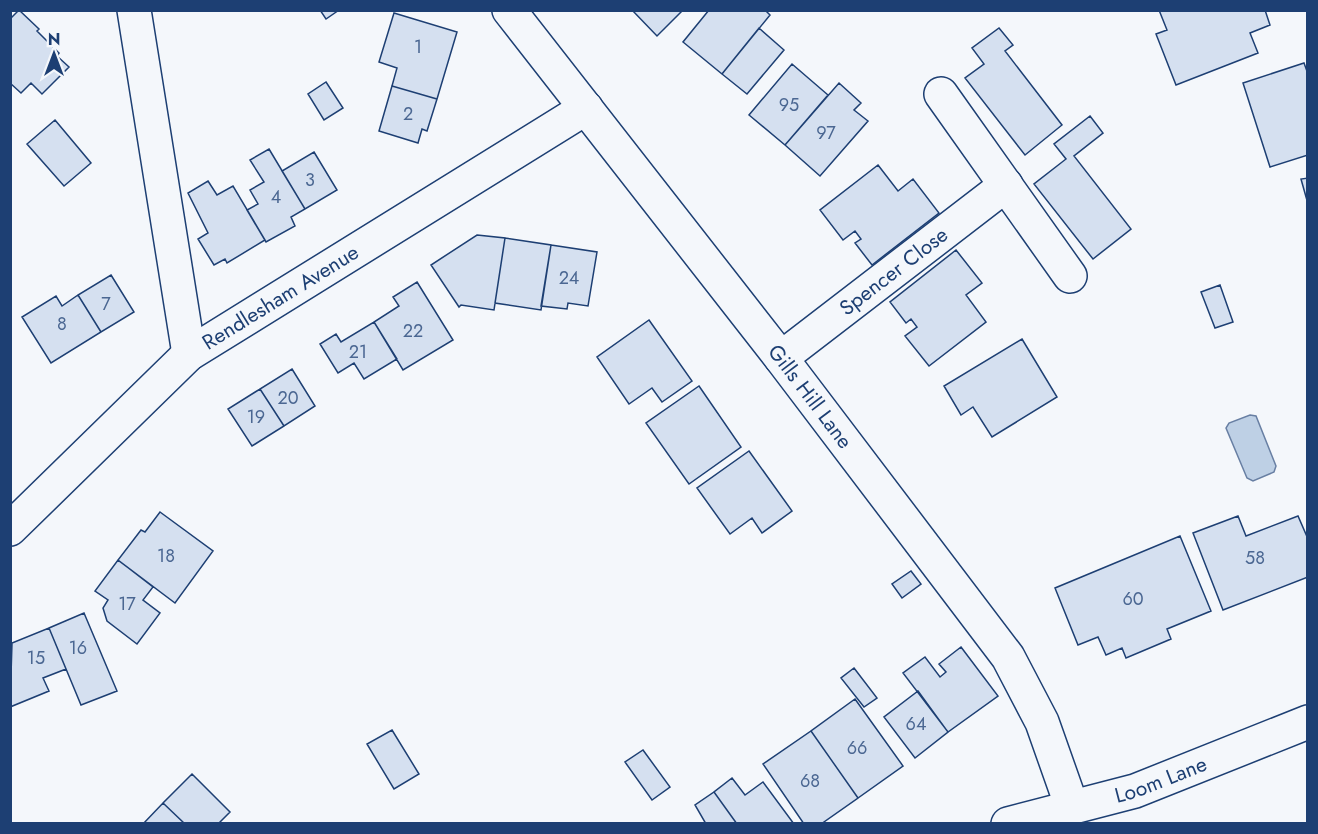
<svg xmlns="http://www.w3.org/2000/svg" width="1318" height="834" font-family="Jost,sans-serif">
	<rect width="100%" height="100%" fill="#f4f7fb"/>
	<!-- water -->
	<path fill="#bed0e5" stroke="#687fa3" stroke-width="1.5" d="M1250 415 1256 416 1276 466 1274 472 1253 481 1247 478 1226 428 1229 423Z"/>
	<!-- building -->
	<path fill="#d5e0f0" stroke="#1d3f73" stroke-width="1.5" d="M19 10 39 29 37 31 59 53 57 56 69 67 42 94 31 83 21 93 10 83V19Z
		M320 10H339L326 19Z
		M632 10H683L657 36Z
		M709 10H765L770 15 722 74 683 42Z
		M1159 10H1265L1270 25 1250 33 1258 53 1176 85 1156 34 1167 30Z
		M394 13 457 32 437 99 392 86 397 68 379 62Z
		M759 28 784 50 747 94 722 74Z
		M999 28 1013 45 1005 51 1062 125 1025 155 965 78 984 64 972 48Z
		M1304 63 1308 74V155L1270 167 1243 83Z
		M792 64 828 95 785 145 749 115Z
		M326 82 343 108 324 120 308 94Z
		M839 83 861 103 854 110 868 121 820 176 785 145Z
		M392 86 437 99 427 131 422 129 418 143 379 131Z
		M1090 116 1103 133 1074 156 1131 229 1093 259 1034 184 1066 159 1054 144Z
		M55 120 91 163 64 186 27 144Z
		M269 149 305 209 291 217 295 226 266 242 247 210 258 204 250 190 264 182 250 160Z
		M314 152 337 190 305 209 282 171Z
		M878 165 898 191 913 179 939 213 872 265 855 243 861 239 855 231 843 240 820 210Z
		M1308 178V204L1301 179Z
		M208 181 217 195 233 186 265 240 227 263 225 259 214 265 198 239 208 233 188 193Z
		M477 235 505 238 494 310 461 305 459 307 431 265Z
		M505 238 551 245 541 310 495 303Z
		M551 245 597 252 588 306 568 303 567 309 541 306Z
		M956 250 982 283 966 295 986 322 929 366 905 336 917 327 911 319 906 323 890 302Z
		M111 275 134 312 101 332 78 295Z
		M417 282 453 340 403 370 374 322 399 306 393 297Z
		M1220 285 1233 322 1215 328 1201 292Z
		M78 295 101 332 51 363 22 317 56 296 62 306Z
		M649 320 692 381 662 402 652 388 629 404 597 357Z
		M374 322 397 359 364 379 354 363 338 373 320 344 336 334 341 342Z
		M1022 339 1057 397 992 437 973 407 961 415 944 386Z
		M292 369 315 406 284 426 260 389Z
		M699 386 741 447 689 484 646 423Z
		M260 389 284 426 252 446 228 409Z
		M749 451 792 511 762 533 752 518 730 534 697 488Z
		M160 512 213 551 175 603 118 560 141 530 145 532Z
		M1238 516 1246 536 1298 516 1308 539V577L1223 610 1193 533Z
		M1180 536 1211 611 1167 629 1171 639 1126 658 1122 648 1106 655 1098 637 1078 645 1055 588Z
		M118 560 153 587 143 600 160 613 137 644 107 621 103 608 108 600 95 591Z
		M911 571 921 584 902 598 892 584Z
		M84 613 117 691 81 705 49 628Z
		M49 628 66 669 43 678 49 691 10 707 12 643Z
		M961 647 998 696 948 732 903 673 925 657 940 677 946 672 939 664Z
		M854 668 877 698 864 707 841 678Z
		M918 691 948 732 915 758 884 717Z
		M855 699 903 766 858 798 811 731Z
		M392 730 419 774 394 789 367 744Z
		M811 731 858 798 821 824H804L763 764Z
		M643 750 670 787 652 800 625 762Z
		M192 774 230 812 218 824H185L163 803Z
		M732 778 745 795 763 782 794 824H737L714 792Z
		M714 792 737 824H706L695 805Z
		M163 803 185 824H143Z"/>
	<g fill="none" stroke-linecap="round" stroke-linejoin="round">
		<!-- minor casing -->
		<g stroke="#1d3f73" stroke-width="36">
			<g id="minor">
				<path d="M134 10 189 354"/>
				<path id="s1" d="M509 10 781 358 1008 657 1042 722 1072 807"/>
				<path d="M941 94 1070 276"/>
				<path id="s2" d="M781 358 1006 185"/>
				<path id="s3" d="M10 529 189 354 586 108"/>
				<path id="s4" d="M1008 824 1135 791 1308 722"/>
			</g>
		</g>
		<!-- minor -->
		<use href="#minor" stroke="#f4f7fb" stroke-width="33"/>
	</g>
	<g text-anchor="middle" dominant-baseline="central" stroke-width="4.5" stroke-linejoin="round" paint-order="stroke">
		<!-- number labels -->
		<g font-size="18" fill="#4b6792">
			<text x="418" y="47">1</text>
			<text x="789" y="105">95</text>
			<text x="408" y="114">2</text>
			<text x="826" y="133">97</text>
			<text x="310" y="180">3</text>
			<text x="276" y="197">4</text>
			<text x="569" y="278">24</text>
			<text x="106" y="304">7</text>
			<text x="62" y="324">8</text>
			<text x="413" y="331">22</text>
			<text x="358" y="352">21</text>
			<text x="288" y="398">20</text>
			<text x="256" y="417">19</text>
			<text x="166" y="556">18</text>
			<text x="1255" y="558">58</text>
			<text x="1133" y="599">60</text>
			<text x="127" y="604">17</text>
			<text x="78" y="648">16</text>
			<text x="36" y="658">15</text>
			<text x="916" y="724">64</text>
			<text x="857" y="748">66</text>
			<text x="810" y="781">68</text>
		</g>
		<!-- street labels -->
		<g font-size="21" fill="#1d3f73" stroke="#f4f7fb">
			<text stroke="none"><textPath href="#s2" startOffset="142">Spencer Close</textPath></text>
			<text stroke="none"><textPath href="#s3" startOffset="358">Rendlesham Avenue</textPath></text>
			<text stroke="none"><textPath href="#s1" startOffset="490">Gills Hill Lane</textPath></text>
			<text stroke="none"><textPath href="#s4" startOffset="159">Loom Lane</textPath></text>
		</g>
	</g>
	<!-- border -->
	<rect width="1318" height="834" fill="none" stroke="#1d3f73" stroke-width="24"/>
	<!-- north arrow -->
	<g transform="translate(54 54)" stroke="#f4f7fb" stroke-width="4.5" paint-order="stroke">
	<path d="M0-4.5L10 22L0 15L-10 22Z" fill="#1d3f73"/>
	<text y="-9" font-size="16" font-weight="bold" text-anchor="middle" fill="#1d3f73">N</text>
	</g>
</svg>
